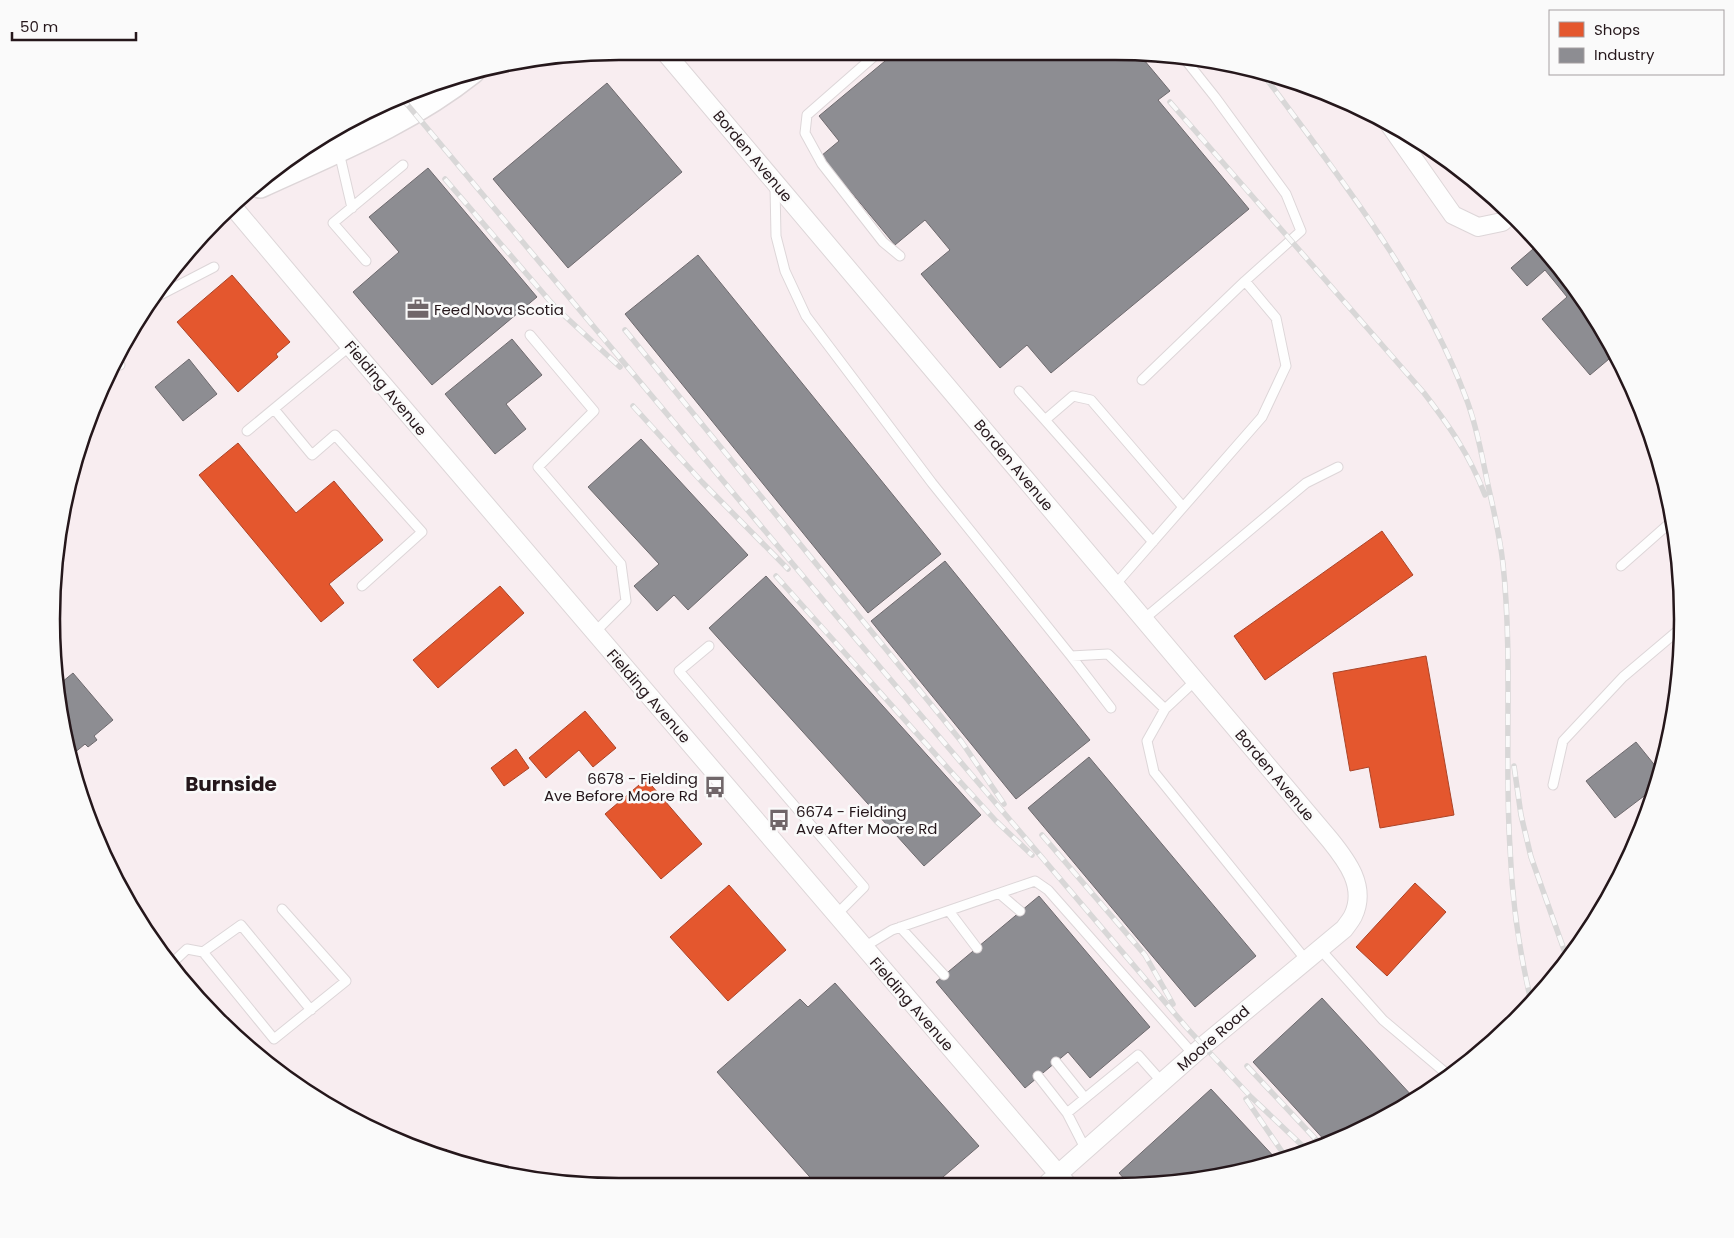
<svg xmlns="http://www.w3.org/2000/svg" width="1734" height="1238" font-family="Poppins,sans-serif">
	<rect width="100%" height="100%" fill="#fafafa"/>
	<!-- built -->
	<path fill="#f8edf0" d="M619 51H1115L1226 62 1332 94 1399 127 1489 192 1542 245 1607 335 1653 437 1678 545 1682 656 1663 766 1624 870 1565 965 1489 1046 1366 1128 1297 1157 1189 1182 582 1186 472 1167 368 1128 274 1070 192 993 147 934 95 837 56 693V545L81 437 110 368 192 245 304 147 368 110 472 71Z"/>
	<!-- shops -->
	<path fill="#e4572e" stroke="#ab4428" d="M232 275 290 342 276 354 278 357 238 392 177 322Z
		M238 443 296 513 334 481 383 540 329 584 344 603 321 622 199 475Z
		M1382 531 1413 575 1265 680 1234 636Z
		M500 586 524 613 438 688 413 660Z
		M1426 656 1454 815 1380 828 1369 767 1350 771 1333 673Z
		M585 711 616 748 593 767 579 750 546 778 529 758Z
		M516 749 529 768 504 786 491 768Z
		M646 779 702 844 661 879 605 814Z
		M1415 883 1446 912 1387 976 1356 947Z
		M729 885 786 950 728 1001 670 937Z
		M133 909 154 931 148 936 147 934Z
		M446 1149 457 1162 439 1155Z"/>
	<!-- industry -->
	<path fill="#8d8d92" stroke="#6e6a6e" d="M897 51H1115L1139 54 1170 91 1158 100 1249 209 1051 373 1027 345 1000 368 921 274 950 250 925 220 895 245 821 156 839 141 819 116Z
		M607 83 682 172 568 268 493 179Z
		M428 168 537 297 432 385 353 292 399 252 369 217Z
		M1540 243 1607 335 1610 343 1609 345 1615 354 1590 375 1542 319 1567 297 1545 270 1527 286 1511 268Z
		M698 255 941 554 868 613 625 314Z
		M512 339 542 375 506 404 526 429 495 454 445 394Z
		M189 359 217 394 183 421 155 387Z
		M641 439 748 555 688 610 674 595 657 611 634 586 659 564 588 487Z
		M945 561 1090 740 1016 799 871 621Z
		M766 576 981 815 924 866 709 628Z
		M73 673 113 720 94 736 97 740 88 747 85 744 73 754 56 693V687Z
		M1636 742 1661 773 1656 787 1615 818 1586 781Z
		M1089 757 1256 956 1195 1007 1028 808Z
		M1039 896 1150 1027 1090 1078 1068 1052 1025 1088 936 982Z
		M835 983 979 1146 936 1183 816 1184 717 1072 800 999 808 1007Z
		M1322 998 1413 1097 1366 1128 1328 1144 1253 1062Z
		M1211 1089 1278 1161 1189 1182H1127L1119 1173Z"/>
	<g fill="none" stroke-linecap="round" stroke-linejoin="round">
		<!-- lane casing -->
		<g stroke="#ddd6d8" stroke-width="11">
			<path id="lane" d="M880 51 807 115 805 133 822 164 883 242 900 256
				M339 152 352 208
				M775 187 776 236 785 271 806 316 932 483 1071 656 1111 708
				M366 261 333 223 403 165
				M158 296 214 267
				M530 335 594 411 538 467 621 564 626 601 595 632
				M116 359 120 365
				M1142 380 1245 281
				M1019 391 1045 420
				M274 409 312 455 335 435 422 532 362 586
				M247 431 350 346
				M1153 542 1045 420 1073 396 1091 400 1183 507
				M1621 566 1672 521
				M1115 585 1262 417 1286 366 1276 318 1245 281 1301 231 1286 194 1215 97 1184 58
				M1144 619 1306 483 1338 467
				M709 646 679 671 864 887 836 915
				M1071 656 1108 654 1165 709
				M1195 681 1165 709 1147 741 1154 772 1306 960
				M1553 785 1563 741 1623 677 1681 628
				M1000 894 1020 911
				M949 911 977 948
				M900 927 944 975
				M864 947 892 930 1035 881 1048 890 1193 1054
				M1320 949 1383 1020 1447 1074
				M203 952 241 925 311 1010
				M170 965 187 949 203 952 274 1039 346 981 282 909
				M1056 1062 1085 1098
				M1038 1076 1067 1113
				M1086 1150 1067 1113 1138 1055 1162 1082"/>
		</g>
		<!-- street casing -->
		<g stroke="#ddd6d8" stroke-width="20">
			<path id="street" d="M664 51 1330 840C1347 861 1367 887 1353 916 1351 920 1347 925 1344 929L1203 1046 1048 1183
				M350 120 361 139
				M1387 121 1453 215 1478 227 1502 222 1511 214
				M234 208 350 346 1066 1183"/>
		</g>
		<!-- secondary casing -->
		<g stroke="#ddd6d8" stroke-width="28">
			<path id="secondary" d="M260 185C334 151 408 122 472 71"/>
		</g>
		<!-- lane -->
		<use href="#lane" stroke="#fefefe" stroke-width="9"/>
		<!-- street -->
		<use href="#street" stroke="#fefefe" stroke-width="18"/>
		<!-- secondary -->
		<use href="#secondary" stroke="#fefefe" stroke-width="25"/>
		<!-- rail casing -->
		<g stroke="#d8d7d7" stroke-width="5.5">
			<path id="rail" d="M1263 74C1338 176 1421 278 1466 398 1477 426 1482 457 1488 485 1494 511 1500 538 1503 564 1513 659 1504 754 1510 848 1512 900 1519 951 1531 1001
				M401 97 839 619 1187 1028 1251 1097 1309 1152
				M1170 102 1424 393C1450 427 1469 454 1485 495
				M445 179 555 307 620 367
				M625 330 961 741 1004 804
				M633 406 702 482 788 569
				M776 576 954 775 996 821 1032 855
				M1514 766 1521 815 1531 857 1568 961
				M1042 835 1145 955 1173 1004
				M1247 1066 1322 1146
				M1246 1099 1287 1159"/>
		</g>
		<!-- rail -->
		<use href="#rail" stroke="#fafafa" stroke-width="4" stroke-dasharray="11" stroke-linecap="butt"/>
	</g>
	<!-- icons -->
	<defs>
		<g id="office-bare" transform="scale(1.725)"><path d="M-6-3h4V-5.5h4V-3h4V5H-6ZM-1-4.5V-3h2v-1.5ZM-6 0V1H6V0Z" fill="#706669" stroke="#fafafa" stroke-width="2.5" paint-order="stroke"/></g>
		<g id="bus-bare" transform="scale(1.725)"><path d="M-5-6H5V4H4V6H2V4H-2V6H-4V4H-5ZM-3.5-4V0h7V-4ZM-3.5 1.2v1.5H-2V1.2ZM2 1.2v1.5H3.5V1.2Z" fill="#706669" stroke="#fafafa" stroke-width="2.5" paint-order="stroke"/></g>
	</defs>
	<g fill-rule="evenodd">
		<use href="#office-bare" x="418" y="309"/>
		<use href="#bus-bare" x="715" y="787"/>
		<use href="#bus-bare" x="779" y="820"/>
	</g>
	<g text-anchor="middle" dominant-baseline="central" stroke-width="5" stroke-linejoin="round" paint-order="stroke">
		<!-- street labels -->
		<g font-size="15" fill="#25171b" stroke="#fafafa">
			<text transform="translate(753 156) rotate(50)">Borden Avenue</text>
			<text transform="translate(386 388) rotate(50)">Fielding Avenue</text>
			<text transform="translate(1014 465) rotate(50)">Borden Avenue</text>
			<text transform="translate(649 696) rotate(49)">Fielding Avenue</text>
			<text transform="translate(1275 775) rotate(50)">Borden Avenue</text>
			<text transform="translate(912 1004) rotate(49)">Fielding Avenue</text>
			<text transform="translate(1213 1038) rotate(-41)">Moore Road</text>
		</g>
		<!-- poi labels -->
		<g font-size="15" fill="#25171b" stroke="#fafafa" text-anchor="start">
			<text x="434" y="309">Feed Nova Scotia</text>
			<text x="698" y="778" text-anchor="end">6678 - Fielding<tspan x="698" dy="17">Ave Before Moore Rd</tspan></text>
			<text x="796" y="811">6674 - Fielding<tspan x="796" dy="17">Ave After Moore Rd</tspan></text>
		</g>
		<!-- district labels -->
		<g font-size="20" font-weight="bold" fill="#25171b" stroke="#fafafa">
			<text x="231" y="784">Burnside</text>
		</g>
	</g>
	<!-- crop -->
	<path d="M0 0H1734V1238H0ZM619 60H1115A559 559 0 0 1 1674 619V619A559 559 0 0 1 1115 1178H619A559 559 0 0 1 60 619V619A559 559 0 0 1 619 60Z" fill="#fafafa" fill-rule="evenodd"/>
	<path fill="none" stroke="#25171b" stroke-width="2.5" d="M619 60H1115A559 559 0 0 1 1674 619V619A559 559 0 0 1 1115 1178H619A559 559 0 0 1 60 619V619A559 559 0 0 1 619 60Z"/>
	<!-- legend -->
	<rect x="1549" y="10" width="175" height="65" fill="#fafafa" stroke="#a59fa1"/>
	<rect x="1559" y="22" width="25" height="15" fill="#e4572e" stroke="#a59fa1"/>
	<text x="1594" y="35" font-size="15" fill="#25171b">Shops</text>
	<rect x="1559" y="48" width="25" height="15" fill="#8d8d92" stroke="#a59fa1"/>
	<text x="1594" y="60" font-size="15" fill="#25171b">Industry</text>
	<!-- scale -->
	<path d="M12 32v8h124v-8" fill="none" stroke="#25171b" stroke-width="2.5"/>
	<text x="20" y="32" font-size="15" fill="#25171b" stroke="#fafafa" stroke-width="4" paint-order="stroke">50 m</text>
</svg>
